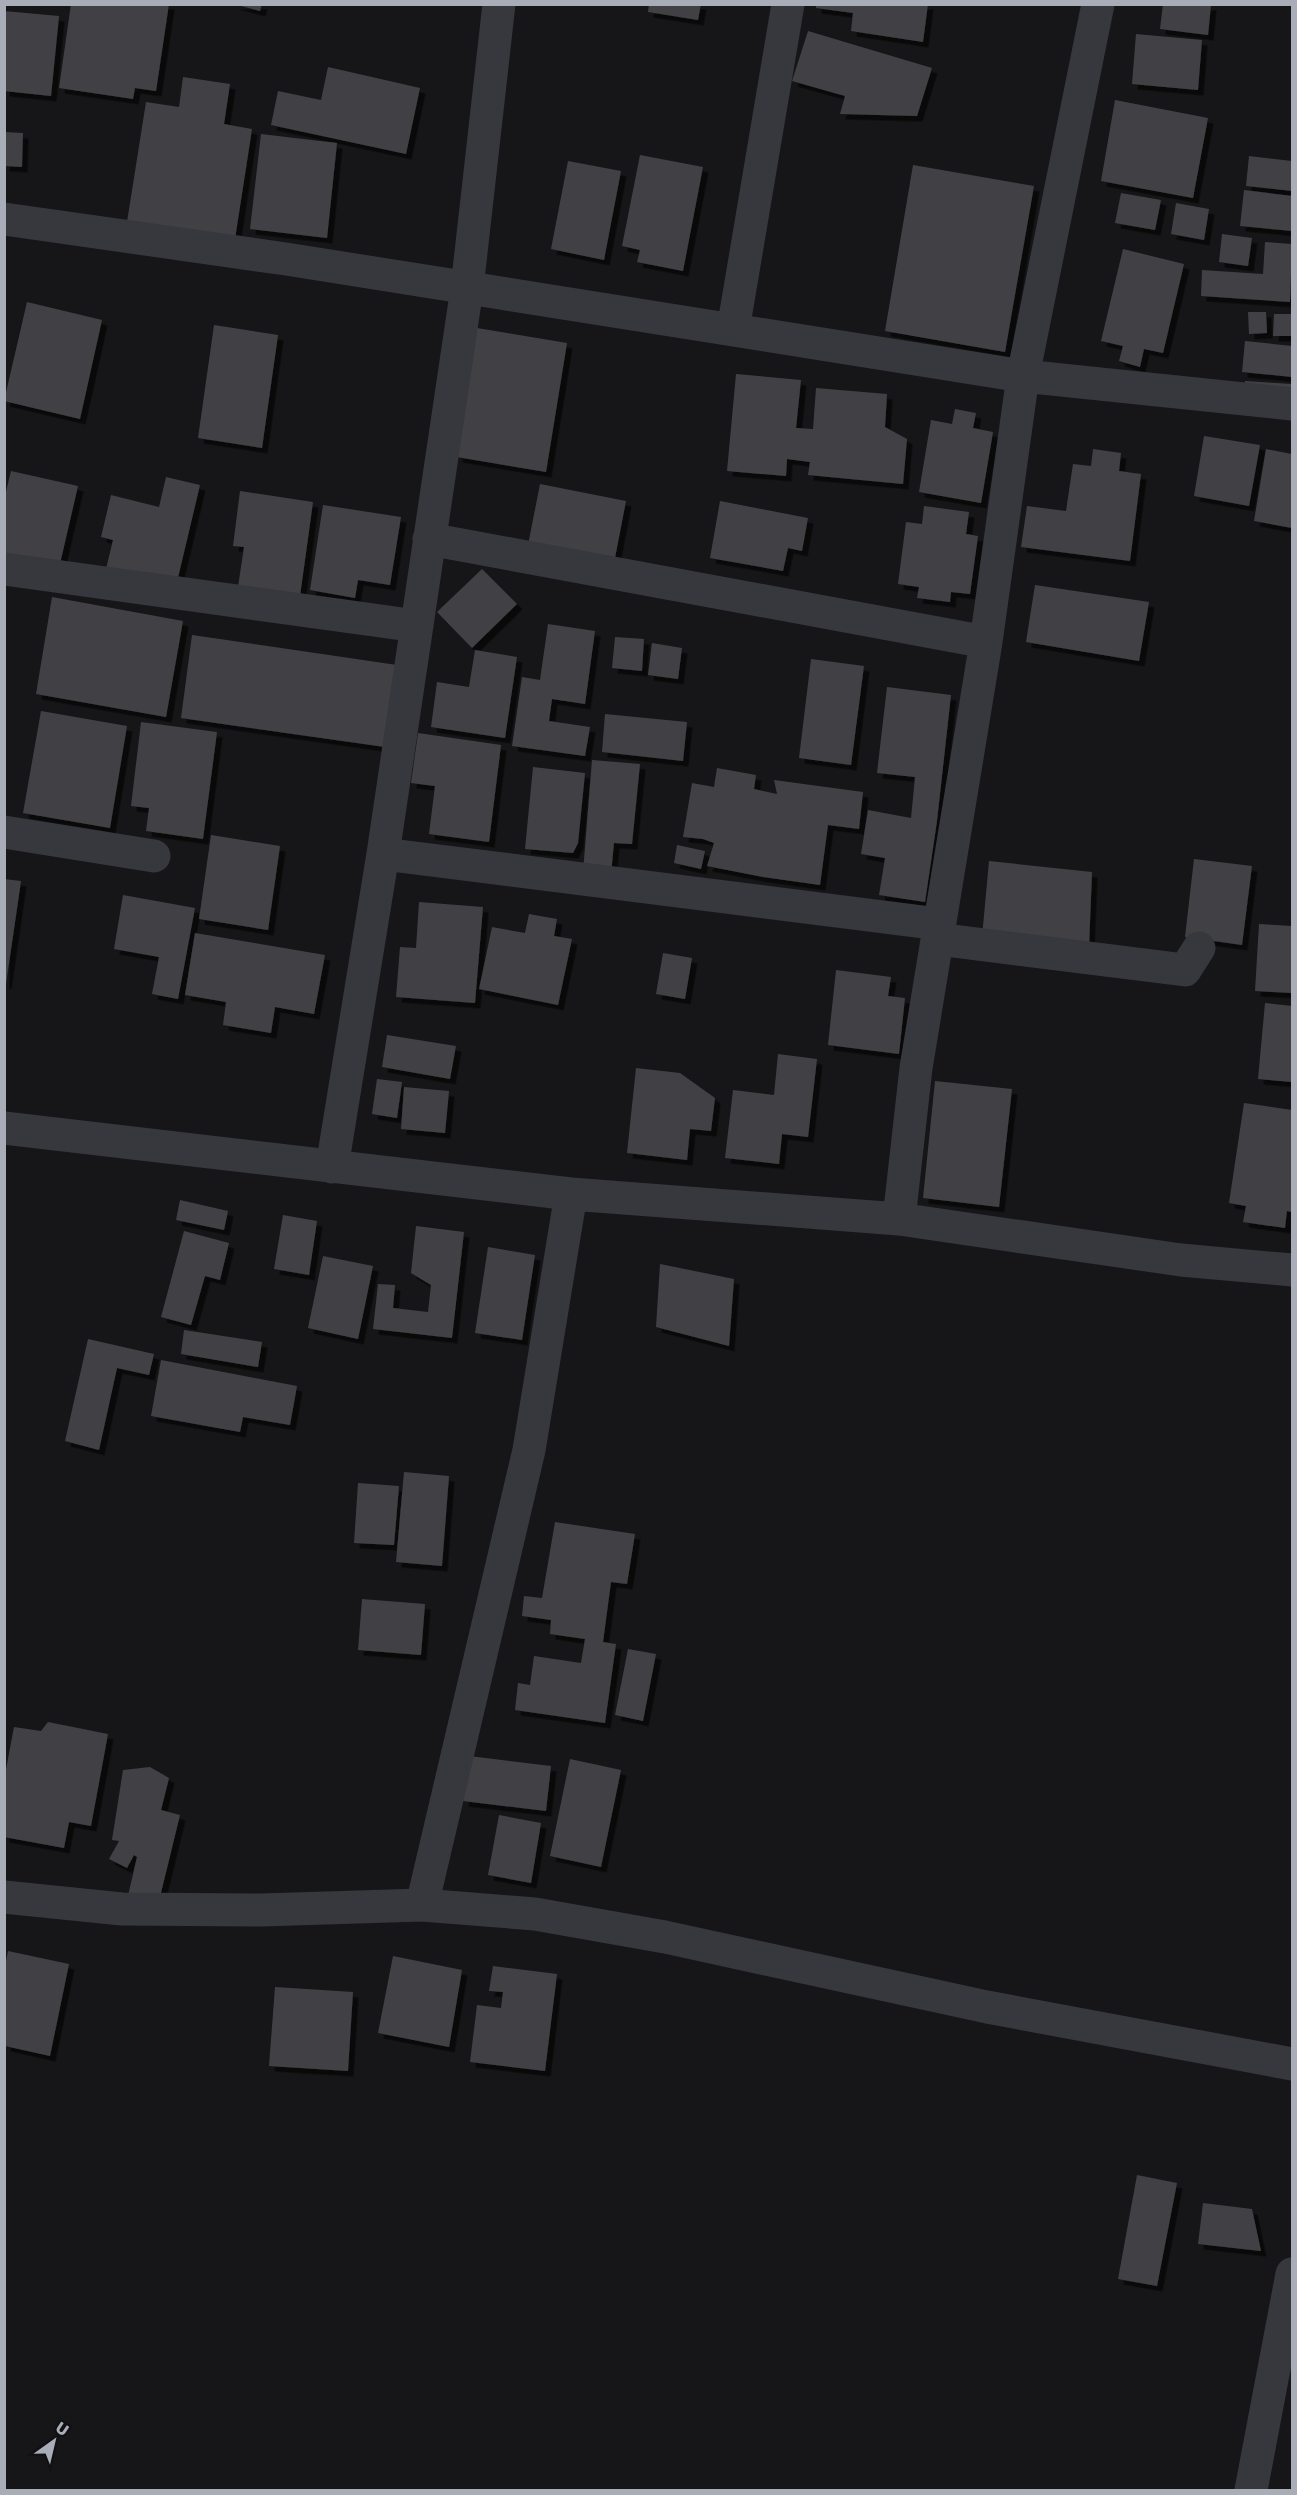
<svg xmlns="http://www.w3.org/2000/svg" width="1297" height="2495" font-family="Rubik,sans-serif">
	<defs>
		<filter id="shadow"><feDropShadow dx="5.5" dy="5.5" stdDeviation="0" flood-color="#0009"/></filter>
	</defs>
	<rect width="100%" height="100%" fill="#161618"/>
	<!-- building -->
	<path fill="#404145" filter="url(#shadow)" d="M71 4H169L156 91 135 88 133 99 59 88Z
		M234 4H262L260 11Z
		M649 4H701L698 20 648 12Z
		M816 4H928L923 42 851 31 853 13 816 8Z
		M1163 4 1211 5 1208 35 1160 29Z
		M4 11 59 16 51 96 4 91Z
		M808 31 932 68 917 116 840 114 845 96 792 81Z
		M1136 34 1202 40 1198 90 1132 84Z
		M328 67 420 88 406 154 271 125 278 91 321 100Z
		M183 77 230 84 224 124 252 129 235 239 127 222 146 102 179 107Z
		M1115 100 1208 118 1193 198 1101 181Z
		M4 132 23 133 22 167 4 166Z
		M261 134 337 143 327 238 250 229Z
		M640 155 703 167 683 271 637 262 640 250 622 246Z
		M1249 156 1292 161V191L1246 186Z
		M568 161 621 171 604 260 551 249Z
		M913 165 1034 186 1005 352 885 331Z
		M1244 190 1292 196V231L1240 226Z
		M1121 193 1161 200 1155 230 1115 223Z
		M1176 203 1209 209 1204 240 1171 234Z
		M1222 234 1252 238 1248 266 1219 262Z
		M1265 242 1292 244 1290 302 1201 296 1202 270 1263 274Z
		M1123 249 1184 264 1163 353 1144 349 1140 367 1119 361 1123 346 1101 341Z
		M27 302 102 320 80 419 4 401Z
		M1248 312H1266L1267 333 1249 334Z
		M1274 314H1292V336H1273Z
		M214 325 278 335 262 448 198 438Z
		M477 328 567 343 546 472 457 457Z
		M1245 341 1292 346V377L1242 372Z
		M736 374 801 380 796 428 813 429 816 388 887 394 885 427 907 439 903 484 808 475 810 462 787 459 786 476 727 471Z
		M1245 381 1292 384 1291 399 1244 395Z
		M955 409 976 413 973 428 993 432 981 503 919 492 931 420 952 424Z
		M1204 436 1260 445 1249 506 1194 496Z
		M1093 449 1121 453 1119 471 1141 474 1130 561 1021 547 1027 506 1066 511 1073 464 1091 466Z
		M1266 449 1292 454V528L1254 521Z
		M11 471 78 486 59 568 4 555V500Z
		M166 477 200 485 176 586 106 569 113 540 101 537 111 495 159 507Z
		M540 484 626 501 614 563 528 545Z
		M240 491 313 502 300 596 238 587 244 547 233 546Z
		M720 501 808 518 802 551 788 548 783 571 710 558Z
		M323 505 401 517 390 585 358 580 355 598 310 590Z
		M924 506 969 512 966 534 978 536 970 594 951 592 950 602 917 598 919 587 898 584 906 522 922 524Z
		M482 569 517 604 472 648 437 612Z
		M1035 585 1149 602 1139 661 1026 642Z
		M52 597 183 621 166 717 36 694Z
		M548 624 595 631 585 704 552 699 549 721 590 727 585 756 512 746 522 677 540 680Z
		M192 635 397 665 385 747 181 718Z
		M615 637 644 639 642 671 612 668Z
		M652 643 682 648 678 679 648 675Z
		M475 650 517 657 505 738 431 727 437 682 469 687Z
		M811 659 864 666 851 765 799 758Z
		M887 687 951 695 937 821 925 902 879 895 885 858 861 854 868 810 911 818 915 777 877 773Z
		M41 711 127 726 110 828 23 813Z
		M605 714 687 722 683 761 602 752Z
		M141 722 217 732 203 839 146 831 149 808 131 806Z
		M418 733 501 745 489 842 429 834 435 786 411 783Z
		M592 760 640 764 632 844 614 843 611 874 583 872Z
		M533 767 585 773 578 843 573 853 525 849Z
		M717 768 756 775 754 789 777 794 774 780 863 792 859 829 828 825 820 885 763 877 707 866 714 843 703 839 683 837 692 783 714 787Z
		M211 835 280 846 268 930 199 919Z
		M677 845 705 851 701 869 674 863Z
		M1194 859 1252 866 1242 945 1185 937Z
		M989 861 1092 872 1089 947 982 937Z
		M4 879 21 881 6 984 4 983Z
		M123 895 195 908 178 999 152 994 159 957 114 949Z
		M419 902 483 907 475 1003 396 997 400 947 416 948Z
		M529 914 557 919 554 936 572 939 558 1005 479 989 492 927 525 933Z
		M1259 924 1292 926V993L1255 991Z
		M195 933 325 955 314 1014 275 1007 271 1033 223 1025 226 1002 185 995Z
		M663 953 692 958 685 999 656 994Z
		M836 970 891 977 888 996 905 998 899 1054 828 1045Z
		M1265 1003 1292 1006V1082L1258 1079Z
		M387 1035 456 1046 450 1079 382 1067Z
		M778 1054 817 1059 808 1137 782 1134 779 1164 725 1158 733 1090 774 1095Z
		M636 1068 680 1073 715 1098 711 1131 690 1129 687 1160 627 1153Z
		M377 1079 402 1082 397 1118 372 1114Z
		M935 1081 1012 1089 999 1207 923 1198Z
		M404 1087 449 1091 445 1133 401 1129Z
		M1244 1103 1292 1110V1212L1287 1211 1285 1228 1243 1222 1246 1206 1229 1203Z
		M180 1200 228 1211 224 1230 176 1220Z
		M283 1215 317 1221 309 1275 274 1269Z
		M416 1226 464 1232 452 1338 373 1329 378 1284 395 1285 393 1308 428 1312 431 1285 411 1273Z
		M184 1231 229 1243 220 1280 205 1276 191 1325 161 1317Z
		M488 1247 535 1255 522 1340 475 1333Z
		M323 1256 373 1266 358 1339 308 1328Z
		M660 1264 734 1279 729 1346 656 1327Z
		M184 1330 262 1342 258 1367 181 1354Z
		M88 1339 154 1354 149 1375 117 1368 99 1450 65 1441Z
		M161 1360 297 1386 290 1425 243 1417 240 1432 151 1416Z
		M404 1472 449 1476 442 1566 396 1562Z
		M358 1483 399 1486 394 1545 354 1543Z
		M555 1522 635 1534 627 1584 611 1582 603 1642 616 1644 605 1723 515 1710 518 1683 530 1685 534 1656 581 1663 585 1639 550 1634 551 1620 522 1616 524 1596 542 1598Z
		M362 1599 425 1604 421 1655 358 1650Z
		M628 1649 656 1654 643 1721 615 1715Z
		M48 1722 108 1734 91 1826 69 1822 64 1848 4 1837V1780L14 1727 41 1731Z
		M469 1756 551 1766 546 1811 463 1801Z
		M570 1759 621 1770 601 1867 550 1856Z
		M150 1767 169 1778 161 1810 180 1815 157 1909 127 1900 137 1857 134 1855 127 1868 109 1859 119 1841 112 1840 123 1770Z
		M499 1815 541 1823 531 1883 488 1875Z
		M8 1951 69 1964 50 2056 5 2046V1966Z
		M393 1956 462 1970 449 2047 378 2033Z
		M493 1966 557 1974 545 2071 470 2062 477 2005 501 2008 503 1992 489 1991Z
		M275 1987 353 1992 348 2071 269 2066Z
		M1137 2175 1177 2183 1157 2286 1118 2279Z
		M1203 2203 1252 2209 1261 2251 1198 2244Z"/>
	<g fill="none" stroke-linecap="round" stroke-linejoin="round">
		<!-- street -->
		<path stroke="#37383d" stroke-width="33" d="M4 219 286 259 1023 376 1292 404
			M733 330 788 4
			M429 539 986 642
			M4 569 417 626
			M4 832 154 856
			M383 854 939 924
			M937 939 1185 970 1199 948
			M4 1128 571 1194 899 1219 1181 1260 1292 1270
			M332 1167 383 854 467 288 499 4
			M899 1219 916 1068 986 642 1023 376 1098 4
			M4 1897 122 1909 261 1910 422 1905 535 1914 665 1937 987 2007 1292 2064
			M422 1905 529 1450 571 1194
			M1251 2490 1292 2274"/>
	</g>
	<!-- border -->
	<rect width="1297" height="2495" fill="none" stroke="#a8adb8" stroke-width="12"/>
	<!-- north arrow -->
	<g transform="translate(54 2441) rotate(34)" stroke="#111113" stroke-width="4.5" paint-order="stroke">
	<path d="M0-4.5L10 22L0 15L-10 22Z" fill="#a8adb8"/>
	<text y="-9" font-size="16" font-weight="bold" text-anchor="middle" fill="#a8adb8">U</text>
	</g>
</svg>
